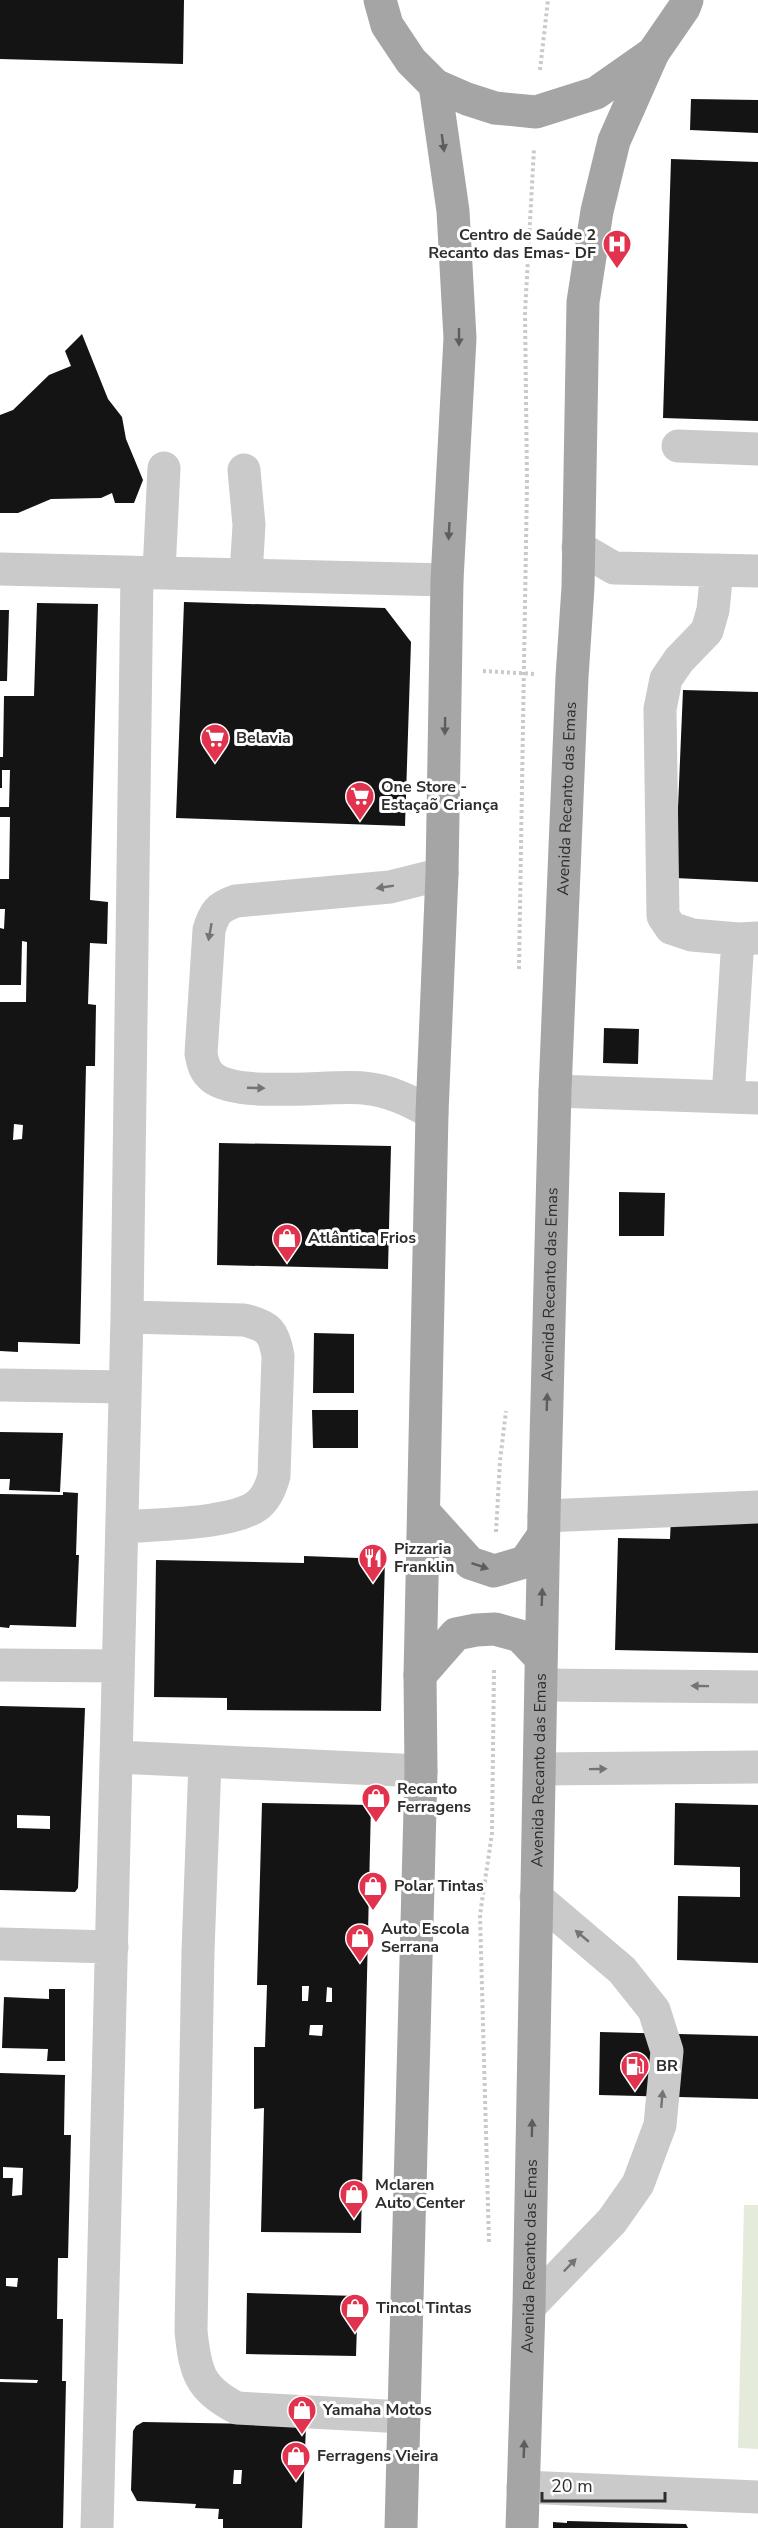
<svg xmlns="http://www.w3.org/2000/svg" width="758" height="2528" font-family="'Nunito Sans',sans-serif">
	<rect width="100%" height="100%" fill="#fff"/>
	<!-- green -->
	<path fill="#e5ebdb" d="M744 2205H758V2449L738 2448Z"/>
	<!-- building -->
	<path fill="#141414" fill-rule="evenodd" d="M0 0H184L183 64 0 59Z
		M691 99 758 100V133L690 130Z
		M671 159 758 162V421L663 418Z
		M82 334 108 399 122 417 126 439 143 480 134 503H115L112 493 101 498 51 499 18 513H0V415L13 410 49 375 71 366 65 351Z
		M184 602 385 608 411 642 405 826 176 818Z
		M37 603 98 604 90 900 108 902 107 944 90 943 88 1004 96 1005 95 1066H86L80 1344 18 1342V1352L0 1351V1002H26L27 942 22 941 21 985H0V928L4 929 5 909H0V879H9L10 817H0V807H9L10 770H2V788H0V757H3L4 696H34ZM14 1124 23 1125 22 1139 13 1140Z
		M0 610H9L7 681H0Z
		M683 690 758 692V882L675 878Z
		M604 1028 639 1029 638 1064 603 1063Z
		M219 1143 391 1146 388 1269 217 1265Z
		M619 1192 665 1193 664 1236H619Z
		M314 1333 354 1334V1393H313Z
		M312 1410H358V1448H313Z
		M0 1432 63 1433 60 1492 9 1490 10 1479H0Z
		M63 1492 78 1493 76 1555H79L76 1627 10 1625 9 1628 0 1627V1494L63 1495Z
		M671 1518 758 1520V1653L615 1650 618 1538 670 1539Z
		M304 1556 385 1559 381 1711 227 1710V1698L154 1697 156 1560 304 1563Z
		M0 1706 85 1708 78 1888 75 1892 0 1890ZM17 1815 50 1816V1829L17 1828Z
		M262 1803 371 1805 361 2233 261 2232 264 2108 254 2109V2047H265L267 1985H257ZM302 1986H309L308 2001H302ZM327 1987 332 1988V2002H326ZM310 2025H323L322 2036 309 2035Z
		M675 1803 758 1805V1963L677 1960 678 1896 740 1897V1867L674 1865Z
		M49 1989H65V2061H47L48 2049 2 2048 4 1997 49 1999Z
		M600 2032 758 2036V2099L599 2095Z
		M0 2073 65 2075 64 2135H71L68 2258H58L57 2319H63L62 2381H66L63 2528H0V2382L37 2383 38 2380 0 2379ZM3 2167 23 2168 22 2195 12 2196 13 2178H3ZM6 2278H18L17 2287 6 2286Z
		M247 2293 358 2296 356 2356 246 2354Z
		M143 2422 306 2425 302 2528H223V2519H218L219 2509 195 2508 196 2504 137 2501 131 2490 133 2431 136 2426ZM234 2470H242L241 2484H233Z
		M567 2521 686 2524 688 2528H553V2522L567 2523Z"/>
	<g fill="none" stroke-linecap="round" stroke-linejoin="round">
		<!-- path -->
		<path stroke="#cacaca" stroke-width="4" stroke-dasharray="3 3" stroke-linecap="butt" d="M540 70 548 0
			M483 671 535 674
			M519 969 527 483 525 313 534 149
			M496 1532 500 1461 506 1411
			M489 2242 480 1915 492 1833 494 1669"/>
		<!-- minor -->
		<path stroke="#cacaca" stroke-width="33" d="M678 446 758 449
			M244 470 249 525 246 575
			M578 547 614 568 758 571
			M0 569 447 580
			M717 570 713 610 707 631 679 660 666 679 660 709 663 916 671 928 692 935 738 939
			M159 572 164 468
			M555 1091 758 1098
			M728 1097 738 939 758 938
			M432 1113C410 1101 389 1090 363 1088 327 1085 240 1098 213 1078 204 1071 203 1063 201 1054L209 930C214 913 218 907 236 901L390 887 442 874
			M0 1385 125 1387
			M544 1516 758 1507
			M122 1527C154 1524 235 1525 259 1504 267 1497 271 1487 274 1476L278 1356C274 1332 269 1326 244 1320L127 1317
			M0 1665 118 1666
			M541 1685 758 1687
			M117 1757 421 1771
			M205 1762 198 1951 191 2331C195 2371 199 2389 237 2408L404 2417
			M540 1769 758 1767
			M0 1944 112 1947
			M529 2307 612 2221 638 2184 660 2125 667 2051 654 2010 622 1970 536 1897
			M523 2487 758 2497
			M97 2528 127 1317 137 573"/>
		<!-- major -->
		<g stroke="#a5a5a5" stroke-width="33">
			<path d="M380 0 387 25 411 61 435 85 467 99 495 108 536 112 596 93 653 53 684 8 687 0"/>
			<path d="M424 1512 470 1563 494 1571 525 1562 543 1536"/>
			<path d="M420 1675 456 1634 476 1630 495 1629 520 1636 540 1657"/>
			<path d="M401 2528 421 1771 420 1675 432 1113 442 874 447 580 460 338 453 211 435 85"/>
			<path id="s1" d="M522 2528 529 2307 544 1516 555 1091 572 677 578 587 583 302 597 211 614 141 653 53"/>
		</g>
	</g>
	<!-- one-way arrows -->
	<defs><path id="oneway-solid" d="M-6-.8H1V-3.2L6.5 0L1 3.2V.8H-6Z" transform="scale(1.5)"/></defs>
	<g fill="#5d5d5d">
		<use href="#oneway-solid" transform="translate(443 143) rotate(82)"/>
		<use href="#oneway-solid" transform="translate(459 337) rotate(90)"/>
		<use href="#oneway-solid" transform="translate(449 531) rotate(93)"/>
		<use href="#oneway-solid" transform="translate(445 726) rotate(91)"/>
		<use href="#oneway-solid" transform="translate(547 1402) rotate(-88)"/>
		<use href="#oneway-solid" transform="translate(480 1566) rotate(19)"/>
		<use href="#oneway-solid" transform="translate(542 1597) rotate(-88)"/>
		<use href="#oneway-solid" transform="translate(532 2128) rotate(-89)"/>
		<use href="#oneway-solid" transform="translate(524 2449) rotate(-88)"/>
	</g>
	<g fill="#747474">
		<use href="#oneway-solid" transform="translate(385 887) rotate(171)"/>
		<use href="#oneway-solid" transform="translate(210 932) rotate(100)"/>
		<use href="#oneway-solid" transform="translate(256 1088) rotate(2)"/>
		<use href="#oneway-solid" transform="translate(700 1686) rotate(-179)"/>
		<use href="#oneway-solid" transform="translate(598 1769) rotate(-1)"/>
		<use href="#oneway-solid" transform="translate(582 1936) rotate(-140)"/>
		<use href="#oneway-solid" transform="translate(662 2099) rotate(-85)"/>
		<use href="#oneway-solid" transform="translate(570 2265) rotate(-46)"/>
	</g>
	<!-- icons -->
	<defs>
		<g id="hospital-pin" transform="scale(1.5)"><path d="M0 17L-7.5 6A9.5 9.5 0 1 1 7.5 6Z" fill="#e1334e" stroke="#fff"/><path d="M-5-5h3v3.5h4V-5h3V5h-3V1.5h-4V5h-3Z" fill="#fff"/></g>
		<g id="supermarket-pin" transform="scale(1.5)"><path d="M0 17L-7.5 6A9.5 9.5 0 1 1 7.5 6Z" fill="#e1334e" stroke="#fff"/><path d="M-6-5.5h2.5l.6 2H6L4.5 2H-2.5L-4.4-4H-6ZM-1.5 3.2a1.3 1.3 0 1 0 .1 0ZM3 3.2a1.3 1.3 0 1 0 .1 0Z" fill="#fff"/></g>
		<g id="shop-pin" transform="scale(1.5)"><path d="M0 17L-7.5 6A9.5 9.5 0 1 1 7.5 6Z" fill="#e1334e" stroke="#fff"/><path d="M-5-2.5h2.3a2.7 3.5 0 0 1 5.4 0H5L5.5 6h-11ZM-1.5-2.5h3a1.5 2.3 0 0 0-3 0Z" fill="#fff"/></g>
		<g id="restaurant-pin" transform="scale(1.5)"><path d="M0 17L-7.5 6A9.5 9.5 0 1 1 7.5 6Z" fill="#e1334e" stroke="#fff"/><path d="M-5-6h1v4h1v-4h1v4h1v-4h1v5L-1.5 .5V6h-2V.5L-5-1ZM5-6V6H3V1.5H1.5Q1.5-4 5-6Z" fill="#fff"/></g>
		<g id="fuel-pin" transform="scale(1.5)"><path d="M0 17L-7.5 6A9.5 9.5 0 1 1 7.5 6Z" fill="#e1334e" stroke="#fff"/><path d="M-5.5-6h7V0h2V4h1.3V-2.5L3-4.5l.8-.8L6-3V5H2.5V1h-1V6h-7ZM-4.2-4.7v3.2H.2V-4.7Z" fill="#fff"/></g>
	</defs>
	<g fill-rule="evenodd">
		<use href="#hospital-pin" x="617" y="244"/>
		<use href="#supermarket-pin" x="215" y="738"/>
		<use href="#supermarket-pin" x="360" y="796"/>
		<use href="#shop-pin" x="287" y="1238"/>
		<use href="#restaurant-pin" x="373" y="1558"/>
		<use href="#shop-pin" x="376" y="1798"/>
		<use href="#shop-pin" x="373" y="1886"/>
		<use href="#shop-pin" x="360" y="1938"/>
		<use href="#fuel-pin" x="635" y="2066"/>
		<use href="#shop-pin" x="354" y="2194"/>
		<use href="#shop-pin" x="355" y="2308"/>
		<use href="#shop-pin" x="302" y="2410"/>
		<use href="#shop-pin" x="296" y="2456"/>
	</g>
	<g text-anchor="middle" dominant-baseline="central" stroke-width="6" stroke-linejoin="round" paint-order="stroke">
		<!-- poi labels -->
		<g font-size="16" font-weight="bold" fill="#2d2d2d" stroke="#fff" text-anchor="start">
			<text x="596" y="235" text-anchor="end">Centro de Saúde 2<tspan x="596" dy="18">Recanto das Emas- DF</tspan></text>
			<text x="236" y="738">Belavia</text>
			<text x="381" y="787">One Store -<tspan x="381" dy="18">Estaçaõ Criança</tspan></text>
			<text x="308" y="1238">Atlântica Frios</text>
			<text x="394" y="1549">Pizzaria<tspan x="394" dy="18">Franklin</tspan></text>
			<text x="397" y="1789">Recanto<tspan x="397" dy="18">Ferragens</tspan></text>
			<text x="394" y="1886">Polar Tintas</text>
			<text x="381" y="1929">Auto Escola<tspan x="381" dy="18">Serrana</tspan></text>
			<text x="656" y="2066">BR</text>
			<text x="375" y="2185">Mclaren<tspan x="375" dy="18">Auto Center</tspan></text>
			<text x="376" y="2308">Tincol Tintas</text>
			<text x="323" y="2410">Yamaha Motos</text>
			<text x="317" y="2456">Ferragens Vieira</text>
		</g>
		<!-- street labels -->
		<g font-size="16" fill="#2d2d2d" stroke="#fff">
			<text stroke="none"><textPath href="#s1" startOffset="1730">Avenida Recanto das Emas</textPath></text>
			<text stroke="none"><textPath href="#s1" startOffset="1244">Avenida Recanto das Emas</textPath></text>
			<text stroke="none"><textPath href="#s1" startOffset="758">Avenida Recanto das Emas</textPath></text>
			<text stroke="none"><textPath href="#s1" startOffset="272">Avenida Recanto das Emas</textPath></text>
		</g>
	</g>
	<!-- scale -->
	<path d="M542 2492v9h123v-9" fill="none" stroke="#2d2d2d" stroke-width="3"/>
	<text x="551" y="2492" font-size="18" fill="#2d2d2d" stroke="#ffffff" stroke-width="4.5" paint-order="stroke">20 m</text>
</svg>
